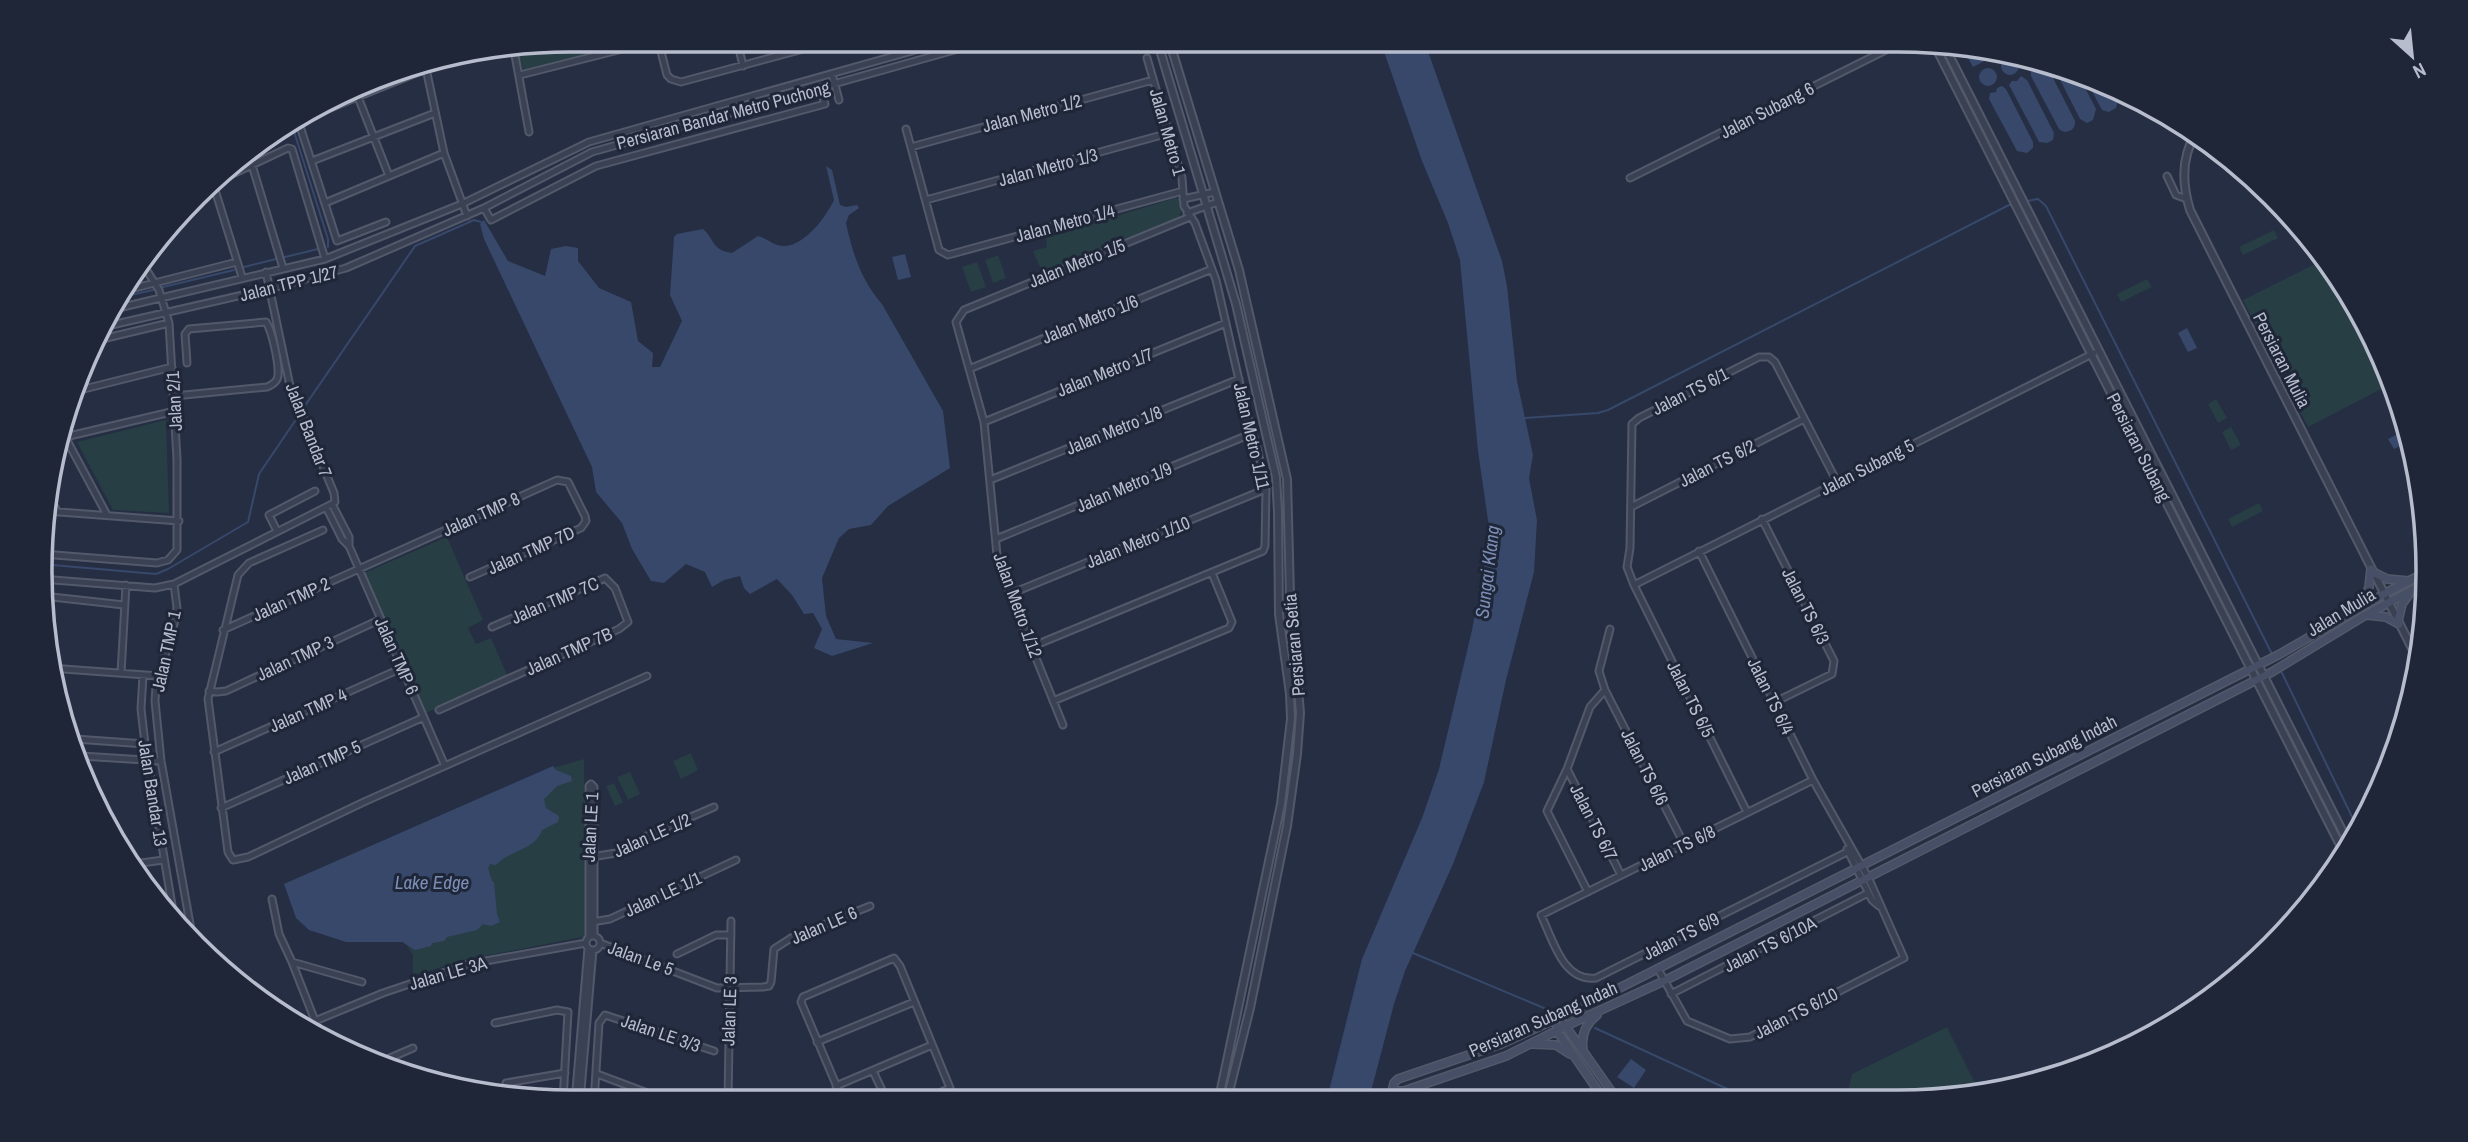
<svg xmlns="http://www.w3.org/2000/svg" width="2468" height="1142" font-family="'Archivo Narrow',sans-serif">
	<rect width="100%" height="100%" fill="#252e43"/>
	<!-- green -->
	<path fill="#273e44" d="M571 40H642L523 70 518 49Z
		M1175 198 1179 199C1184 207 1184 212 1176 219L1043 274 1033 251 1047 247 1046 238Z
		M2274 230 2278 238 2243 255 2239 247Z
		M998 255 1006 278 993 283 985 260Z
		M2323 260 2387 386 2308 427 2243 300Z
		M977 262 986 287 971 292 962 267Z
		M2147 279 2152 287 2121 302 2117 294Z
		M2216 399 2227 418 2218 423 2208 404Z
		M166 420 169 513 113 510 77 442Z
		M2231 427 2241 445 2231 450 2222 432Z
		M2259 503 2263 511 2232 527 2228 519Z
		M447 537 483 620 468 628 476 644 491 638 508 677 426 713 364 573Z
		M691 753 698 770 681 779 673 761Z
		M584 759 586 933 582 937 464 960 422 973 413 974V956L403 938 299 915 284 884 556 767Z
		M630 772 640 794 628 800 617 777Z
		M614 783 623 802 615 806 606 786Z
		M1947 1027 1980 1093 1967 1097 1846 1098 1852 1074Z"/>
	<!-- water -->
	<path fill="#38486b" d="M1380 40H1424L1502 261 1507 286 1517 381 1533 455 1529 478 1537 520 1534 572 1506 680 1484 782 1453 864 1405 971 1394 1004 1369 1099H1327L1362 959 1422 818 1439 769 1472 630 1490 534 1478 451 1460 260 1448 223 1422 161Z
		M1962 47 1985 49 1990 58 1973 67Z
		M2001 66a9 9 0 1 1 18 0a9 9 0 1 1-18 0Z
		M2042 65 2048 68 2075 121C2076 131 2066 135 2059 129L2031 76V70L2035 69 2038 71 2039 66Z
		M2053 66 2078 74 2096 109 2093 120 2087 123 2080 119Z
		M1979 77a9 9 0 1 1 18 0a9 9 0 1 1-18 0Z
		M2021 76 2027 80 2054 133 2053 140 2047 143 2039 142 2037 138 2009 85 2012 81H2017Z
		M2084 76 2111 86 2118 100 2116 108 2109 112 2102 110Z
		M2002 86 2006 89 2033 142V148L2027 153 2017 151 1989 99 1990 93 1996 92 1997 88Z
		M826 166 832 170 840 205 846 207 857 205 859 208 849 215 846 223C852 252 862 282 882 304L943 411 950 468 888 506 871 525 849 529 839 538 822 578 826 616 836 639 873 643 832 656 814 648 822 629 813 613 804 614 792 595 777 579 750 594 744 588 740 576 724 580 712 587 705 572 686 564 664 583 651 581 632 549 622 523 596 492 592 467 484 239 480 224 484 220 508 261 545 276 551 249 566 246 578 248V261L599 288 631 302 638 341 653 353 652 367H660L682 321 670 295 674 237 677 234 703 229C715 239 711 250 732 253L758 236C767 238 774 247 785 246 805 245 826 217 834 200Z
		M905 254 911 277 898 280 892 257Z
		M2187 328 2197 348 2188 352 2178 333Z
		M2406 430 2409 441 2394 449 2388 439Z
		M553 766 556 770 571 776 572 781 557 786 544 799 546 808 559 816 558 822 542 830C535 851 509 850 496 865L490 864 488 868 492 881 494 882 497 914 500 922 491 926 483 924 477 930 447 937 444 941 432 943 431 946 415 950 402 942H346L309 930 296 918 284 884Z
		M1631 1059 1646 1070 1634 1088 1617 1077Z"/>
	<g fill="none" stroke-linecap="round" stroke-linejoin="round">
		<!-- stream -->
		<path stroke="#38486b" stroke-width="2" d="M291 122 328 239V247
			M2027 201 2038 199 2046 206 2273 656
			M285 257 318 249
			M244 267 276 259
			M163 287 234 270
			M117 298 153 290
			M302 410 415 246 474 220 481 222
			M1525 418 1598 413 1608 410 2011 204
			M41 564 156 574 168 569 248 522 259 474 299 415
			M2281 671 2357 827
			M1413 953 1551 1011
			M1595 1028 1747 1098"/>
		<!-- minor casing -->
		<g stroke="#52596a" stroke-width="9">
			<path id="minor" d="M658 40 667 75 671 79 681 82 837 40
				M737 40 743 66
				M1062 40V41
				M514 50 529 132
				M425 64 444 153 467 216
				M832 74 839 100
				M520 75 658 40
				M358 97 389 176
				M297 117 337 241 386 222
				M298 121 426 69
				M906 129 939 250 948 255 1183 191
				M911 147 1153 80
				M312 161 435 113
				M252 165 283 268
				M2167 176 2176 195 2187 199
				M1630 178 1904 41
				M1183 199 1215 192
				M926 200 1169 133
				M325 203 444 153
				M484 208 491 220 596 166 825 104 820 89
				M1187 213 1218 202
				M266 272 290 386 334 493 335 502 332 504
				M242 277 215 190 218 181 288 148 292 149 325 259
				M123 291 237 262
				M110 310 325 259 462 204 589 142 951 40
				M103 327 269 289 346 268 484 208 592 152 990 40
				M98 340 169 323
				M969 369 1212 269
				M80 390 172 367
				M174 396 267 387C272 385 278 382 278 375 279 363 272 331 266 322L189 329 185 334 187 363
				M984 422 1226 323
				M63 433 107 515
				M65 437 175 411
				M990 480 1239 379
				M48 495 57 511
				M332 504 349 537V546
				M326 507 342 539 349 546 445 766
				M1631 507 1804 419
				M46 511 179 521
				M1762 519 1834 661 1832 674 1775 702
				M323 530 249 563 238 575 208 699 228 852 233 860 248 857 366 801 647 676
				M277 531 269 515 315 491
				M996 539 1253 433
				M42 554 157 563 168 560 177 550V459L169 323 159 290 144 266
				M41 579 155 588 174 584 332 504
				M174 584 177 608 174 624 156 687 155 701 161 761 192 935
				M1634 585 2094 353
				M1010 594 1266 489
				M43 596 124 605
				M223 630 557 480 568 482 585 516 586 521 581 528 470 577
				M1031 647 1263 551 1265 546 1266 489 1256 443 1247 415 1216 280 1195 223 1184 206 1182 178 1147 58
				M50 668 159 676
				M121 673 126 585
				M143 675 141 709 145 744 173 911
				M1605 690 1684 844
				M209 691 217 692 226 691 381 619
				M1053 701 1229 628 1232 622 1212 573
				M439 710 619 629 628 622 615 588 605 578 492 627
				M1063 725 1006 584 997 555 984 422 956 322 964 310 1190 217
				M75 739 145 744
				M214 752 402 668
				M81 756 161 761
				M1567 769 1621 875
				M1813 780 1541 915C1553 940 1563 982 1596 978L1847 852
				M221 808 424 717
				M1747 812 1634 585 1627 567 1630 548 1632 424 1639 418 1759 357H1769L1775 362 1837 482
				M1847 849 1872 900 1879 906
				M591 857 616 853 647 836 714 807
				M134 864 163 860
				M1588 892 1547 811 1567 769 1590 707 1605 690 1599 671 1610 629
				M272 899 279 934 292 962 319 1031
				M592 922 610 919 736 860
				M586 943a7 7 0 1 1 14 0a7 7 0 1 1-14 0Z
				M589 937V786L591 784 594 787V936
				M600 943 717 988 763 987 769 986 771 982 774 949 791 938 870 906
				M677 954 716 935H731
				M292 962 362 982
				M1658 969 1687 1021 1730 1039 1750 1037 1904 958 1868 877 1813 780 1699 551
				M1671 994 1868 893
				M315 1021 383 993 469 964 586 943
				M495 1023 557 1010 568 1012 563 1101
				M817 1042 914 1002
				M376 1064 413 1048
				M873 1071 887 1101
				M597 1074 669 1101
				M506 1083 565 1073
				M836 1086 932 1045
				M728 1101 731 921
				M843 1101 801 1002 803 997 894 958 900 966 950 1088 921 1101
				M575 1102 588 948
				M580 1102 593 950
				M594 1102 599 1023 605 1015 714 1051"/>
		</g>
		<!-- tertiary casing -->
		<g stroke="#52596a" stroke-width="10">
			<path id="tertiary" d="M1157 40 1236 304 1276 477 1278 512 1279 614 1290 694 1291 719 1281 804 1221 1089 1214 1100
				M1169 40 1239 270 1287 479 1291 634 1296 664 1300 713 1297 754 1287 826 1250 1008 1227 1100
				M1934 44 2343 851
				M1944 45 2348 842
				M2196 133C2181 157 2182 184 2190 210L2419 662
				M1390 1099 1393 1088"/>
		</g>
		<!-- secondary casing -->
		<g stroke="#52596a" stroke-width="10">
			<path id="secondary" d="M2373 572 2387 579 2409 581
				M2427 582 2364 616 2272 672 1664 981 1566 1026 1506 1056 1404 1091H1397L1393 1088 1394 1083 1398 1079 1501 1044 1576 1010 2280 654 2384 594 2428 571
				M2361 607 2369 587 2371 569
				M2367 615 2386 617 2399 624
				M2398 621 2402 604 2410 593
				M1564 1024 1616 1098
				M1557 1027V1031L1603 1098
				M1532 1044 1556 1045 1570 1054
				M1583 1050C1581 1036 1585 1024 1597 1015"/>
		</g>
		<!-- minor -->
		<use href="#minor" stroke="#3a4153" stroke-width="5"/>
		<!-- tertiary -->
		<use href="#tertiary" stroke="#3a4153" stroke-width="6"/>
		<!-- secondary -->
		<use href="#secondary" stroke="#474f66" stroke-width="7"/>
	</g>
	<g text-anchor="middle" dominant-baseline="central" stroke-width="6" stroke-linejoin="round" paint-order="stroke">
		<!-- street labels -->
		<g font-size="18" fill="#b7bdcd" stroke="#1e2638">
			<text transform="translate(1767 110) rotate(-27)">Jalan Subang 6</text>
			<text transform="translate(1032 113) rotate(-15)">Jalan Metro 1/2</text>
			<text transform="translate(723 115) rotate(-15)">Persiaran Bandar Metro Puchong</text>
			<text transform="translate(1168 132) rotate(74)">Jalan Metro 1</text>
			<text transform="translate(1048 167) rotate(-15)">Jalan Metro 1/3</text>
			<text transform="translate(1065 223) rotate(-15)">Jalan Metro 1/4</text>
			<text transform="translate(1077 263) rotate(-22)">Jalan Metro 1/5</text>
			<text transform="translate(289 283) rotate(-14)">Jalan TPP 1/27</text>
			<text transform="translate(1090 319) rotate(-22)">Jalan Metro 1/6</text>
			<text transform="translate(2282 360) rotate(63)">Persiaran Mulia</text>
			<text transform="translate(1105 372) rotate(-22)">Jalan Metro 1/7</text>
			<text transform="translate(1690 391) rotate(-27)">Jalan TS 6/1</text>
			<text transform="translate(174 401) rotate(-93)">Jalan 2/1</text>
			<text transform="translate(309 430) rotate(69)">Jalan Bandar 7</text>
			<text transform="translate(1114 430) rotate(-22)">Jalan Metro 1/8</text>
			<text transform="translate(1252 436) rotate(77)">Jalan Metro 1/11</text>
			<text transform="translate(2139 447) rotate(63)">Persiaran Subang</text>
			<text transform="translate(1717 463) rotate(-27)">Jalan TS 6/2</text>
			<text transform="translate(1867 467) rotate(-27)">Jalan Subang 5</text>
			<text transform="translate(1124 487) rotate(-23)">Jalan Metro 1/9</text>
			<text transform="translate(481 514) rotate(-24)">Jalan TMP 8</text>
			<text transform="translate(1138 542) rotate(-22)">Jalan Metro 1/10</text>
			<text transform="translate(531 550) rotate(-24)">Jalan TMP 7D</text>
			<text transform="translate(291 599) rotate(-24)">Jalan TMP 2</text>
			<text transform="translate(555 600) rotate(-23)">Jalan TMP 7C</text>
			<text transform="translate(1018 605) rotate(70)">Jalan Metro 1/12</text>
			<text transform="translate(1806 606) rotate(63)">Jalan TS 6/3</text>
			<text transform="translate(2341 612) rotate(-31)">Jalan Mulia</text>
			<text transform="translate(1294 645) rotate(-95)">Persiaran Setia</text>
			<text transform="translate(166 651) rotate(-78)">Jalan TMP 1</text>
			<text transform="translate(569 651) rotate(-24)">Jalan TMP 7B</text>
			<text transform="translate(397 656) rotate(66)">Jalan TMP 6</text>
			<text transform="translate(295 658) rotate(-25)">Jalan TMP 3</text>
			<text transform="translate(1771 696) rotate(64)">Jalan TS 6/4</text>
			<text transform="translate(1691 699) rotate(63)">Jalan TS 6/5</text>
			<text transform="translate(308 710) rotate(-24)">Jalan TMP 4</text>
			<text transform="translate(2044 756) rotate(-27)">Persiaran Subang Indah</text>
			<text transform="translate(322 762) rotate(-24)">Jalan TMP 5</text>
			<text transform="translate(1645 767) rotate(63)">Jalan TS 6/6</text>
			<text transform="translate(153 793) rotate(81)">Jalan Bandar 13</text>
			<text transform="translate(1594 822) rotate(63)">Jalan TS 6/7</text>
			<text transform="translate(590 827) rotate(-87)">Jalan LE 1</text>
			<text transform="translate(652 835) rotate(-24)">Jalan LE 1/2</text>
			<text transform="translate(1677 848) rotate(-26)">Jalan TS 6/8</text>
			<text transform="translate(663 894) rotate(-25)">Jalan LE 1/1</text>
			<text transform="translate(824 925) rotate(-23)">Jalan LE 6</text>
			<text transform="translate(1681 936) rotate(-27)">Jalan TS 6/9</text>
			<text transform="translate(1770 944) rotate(-27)">Jalan TS 6/10A</text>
			<text transform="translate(641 958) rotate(20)">Jalan Le 5</text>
			<text transform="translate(448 973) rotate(-16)">Jalan LE 3A</text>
			<text transform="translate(729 1011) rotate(-88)">Jalan LE 3</text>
			<text transform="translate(1796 1013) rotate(-27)">Jalan TS 6/10</text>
			<text transform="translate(1543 1019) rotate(-24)">Persiaran Subang Indah</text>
			<text transform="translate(661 1033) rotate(19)">Jalan LE 3/3</text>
		</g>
		<!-- water labels -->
		<g font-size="19" font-style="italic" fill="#7c8eb5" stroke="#1e2638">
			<text transform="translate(1487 572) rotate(-83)">Sungai Klang</text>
			<text x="432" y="882">Lake Edge</text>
		</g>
	</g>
	<!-- crop -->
	<path d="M0 0H2468V1142H0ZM570 52H1898A518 518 0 0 1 2416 570V572A518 518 0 0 1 1898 1090H570A518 518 0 0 1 52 572V570A518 518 0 0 1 570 52Z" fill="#1e2638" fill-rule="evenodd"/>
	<path fill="none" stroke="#b7bdcd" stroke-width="3.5" d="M570 52H1898A518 518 0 0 1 2416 570V572A518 518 0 0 1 1898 1090H570A518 518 0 0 1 52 572V570A518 518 0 0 1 570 52Z"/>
	<!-- north arrow -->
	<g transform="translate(2412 56) rotate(153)" stroke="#1e2638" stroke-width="5" paint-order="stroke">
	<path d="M0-5L12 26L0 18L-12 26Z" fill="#b7bdcd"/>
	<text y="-10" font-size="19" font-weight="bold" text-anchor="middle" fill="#b7bdcd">N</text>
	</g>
</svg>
